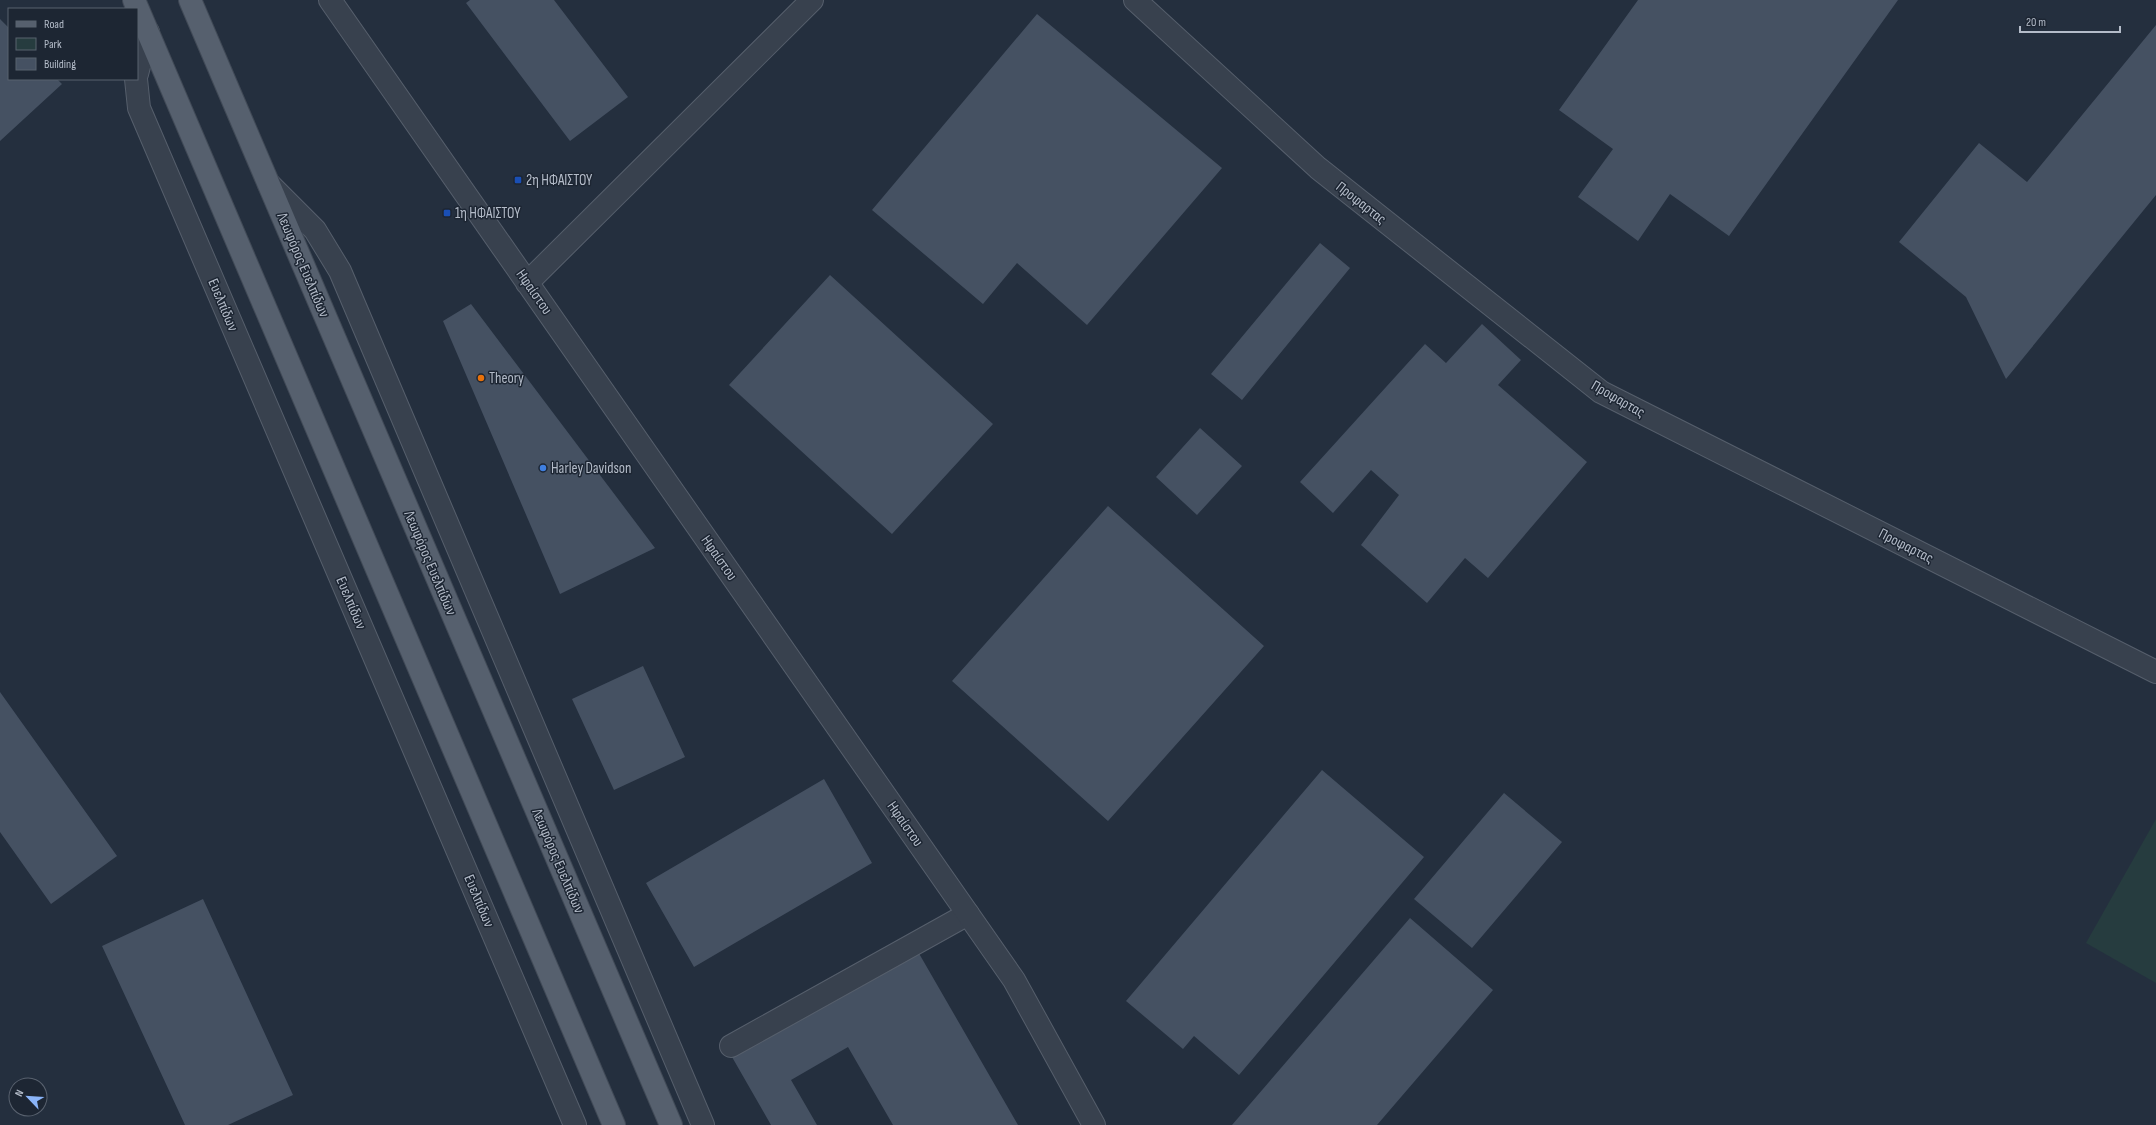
<svg xmlns="http://www.w3.org/2000/svg" width="2156" height="1125" font-family="'Sofia Sans Condensed',sans-serif">
	<rect width="100%" height="100%" fill="#242f3e"/>
	<!-- green -->
	<path fill="#263c3f" d="M2156 819V983L2086 943Z"/>
	<!-- building -->
	<path fill="#455162" d="M470 0H554L628 97 570 141 466 3Z
		M1638 0H1898L1729 236 1670 194 1638 241 1578 197 1613 149 1559 110Z
		M1037 14 1222 168 1087 325 1017 263 983 304 872 210Z
		M0 19 9 28V79H57L62 84 0 141Z
		M2156 25V195L2006 379 1966 297 1899 242 1979 143 2027 182Z
		M1320 243 1350 268 1242 400 1211 374Z
		M830 275 993 424 892 534 729 385Z
		M471 304 655 548 560 594 443 321Z
		M1482 324 1521 360 1498 385 1587 462 1488 578 1465 558 1427 603 1361 545 1399 495 1371 470 1333 513 1300 482 1425 344 1446 363Z
		M1200 428 1242 466 1197 515 1156 477Z
		M1108 506 1264 646 1108 821 952 681Z
		M643 666 685 757 614 790 572 699Z
		M0 692 117 856 51 904 0 832Z
		M1322 770 1424 857 1239 1075 1194 1036 1183 1049 1126 1001Z
		M824 779 872 863 694 967 646 883Z
		M1504 793 1562 842 1472 948 1414 899Z
		M203 899 293 1095 228 1125H185L102 946Z
		M1410 918 1493 990 1377 1125H1232Z
		M917 950 1018 1125H893L848 1047 791 1080 817 1125H771L732 1057Z"/>
	<g fill="none" stroke-linecap="round" stroke-linejoin="round">
		<!-- minor casing -->
		<g stroke="#565f6c" stroke-width="24">
			<path id="minor" d="M137 74 148 32
				M136 79 139 108 575 1125
				M269 184 315 230 340 271 703 1125
				M731 1046 968 914"/>
		</g>
		<!-- tertiary casing -->
		<g stroke="#565f6c" stroke-width="24">
			<path id="tertiary" d="M330 0 1014 980 1094 1125
				M1135 0 1318 168 1601 392 2156 672
				M527 283 812 0"/>
		</g>
		<!-- primary casing -->
		<g stroke="#414a57" stroke-width="24">
			<path id="primary" d="M134 0 614 1125
				M190 0 671 1125"/>
		</g>
		<!-- minor -->
		<use href="#minor" stroke="#38414e" stroke-width="22"/>
		<!-- tertiary -->
		<use href="#tertiary" stroke="#38414e" stroke-width="22"/>
		<!-- primary -->
		<use href="#primary" stroke="#56606e" stroke-width="22"/>
	</g>
	<!-- markers -->
	<g fill="#1a4fb4" stroke="#1d2633" stroke-width="1.5">
		<rect x="514" y="176" width="8" height="8" rx="2"/>
		<rect x="443" y="209" width="8" height="8" rx="2"/>
	</g>
	<circle fill="#e8710a" stroke="#1d2633" stroke-width="1.5" cx="481" cy="378" r="4"/>
	<circle fill="#3f7fe0" stroke="#1d2633" stroke-width="1.5" cx="543" cy="468" r="4"/>
	<g text-anchor="middle" dominant-baseline="central" stroke-width="3" stroke-linejoin="round" paint-order="stroke">
		<!-- poi labels -->
		<g font-size="15" fill="#b4bcc9" stroke="#1d2633" text-anchor="start">
			<text x="526" y="180">2η ΗΦΑΙΣΤΟΥ</text>
			<text x="455" y="213">1η ΗΦΑΙΣΤΟΥ</text>
			<text x="489" y="378">Theory</text>
			<text x="551" y="468">Harley Davidson</text>
		</g>
		<!-- street labels -->
		<g font-size="15" fill="#b4bcc9" stroke="#1d2633">
			<text transform="translate(1361 203) rotate(38)">Προφαρτας</text>
			<text transform="translate(303 265) rotate(67)">Λεωφόρος Ευελπίδων</text>
			<text transform="translate(534 292) rotate(55)">Ηφαίστου</text>
			<text transform="translate(223 305) rotate(67)">Ευελπίδων</text>
			<text transform="translate(1618 399) rotate(30)">Προφαρτας</text>
			<text transform="translate(1906 546) rotate(27)">Προφαρτας</text>
			<text transform="translate(719 558) rotate(55)">Ηφαίστου</text>
			<text transform="translate(430 563) rotate(67)">Λεωφόρος Ευελπίδων</text>
			<text transform="translate(351 603) rotate(67)">Ευελπίδων</text>
			<text transform="translate(905 824) rotate(55)">Ηφαίστου</text>
			<text transform="translate(558 861) rotate(67)">Λεωφόρος Ευελπίδων</text>
			<text transform="translate(479 901) rotate(67)">Ευελπίδων</text>
		</g>
	</g>
	<!-- legend -->
	<rect x="8" y="8" width="130" height="72" fill="#1d2633" stroke="#59626f"/>
	<rect x="16" y="21" width="20" height="6" fill="#56606e" stroke="#59626f"/>
	<text x="44" y="28" font-size="12" fill="#b4bcc9">Road</text>
	<rect x="16" y="38" width="20" height="12" fill="#263c3f" stroke="#59626f"/>
	<text x="44" y="48" font-size="12" fill="#b4bcc9">Park</text>
	<rect x="16" y="58" width="20" height="12" fill="#455162" stroke="#59626f"/>
	<text x="44" y="68" font-size="12" fill="#b4bcc9">Building</text>
	<!-- north arrow -->
	<g transform="translate(28 1097) rotate(295)"><circle r="19" fill="#1d2633" stroke="#59626f"/>
	<path d="M0-3L7 15L0 10L-7 15Z" fill="#8ab4f8"/>
	<text y="-6" font-size="11" font-weight="bold" text-anchor="middle" fill="#b4bcc9">N</text>
	</g>
	<!-- scale -->
	<path d="M2020 26v6h100v-6" fill="none" stroke="#b4bcc9" stroke-width="2"/>
	<text x="2026" y="26" font-size="12" fill="#b4bcc9" stroke="#1d2633" stroke-width="3" paint-order="stroke">20 m</text>
</svg>
